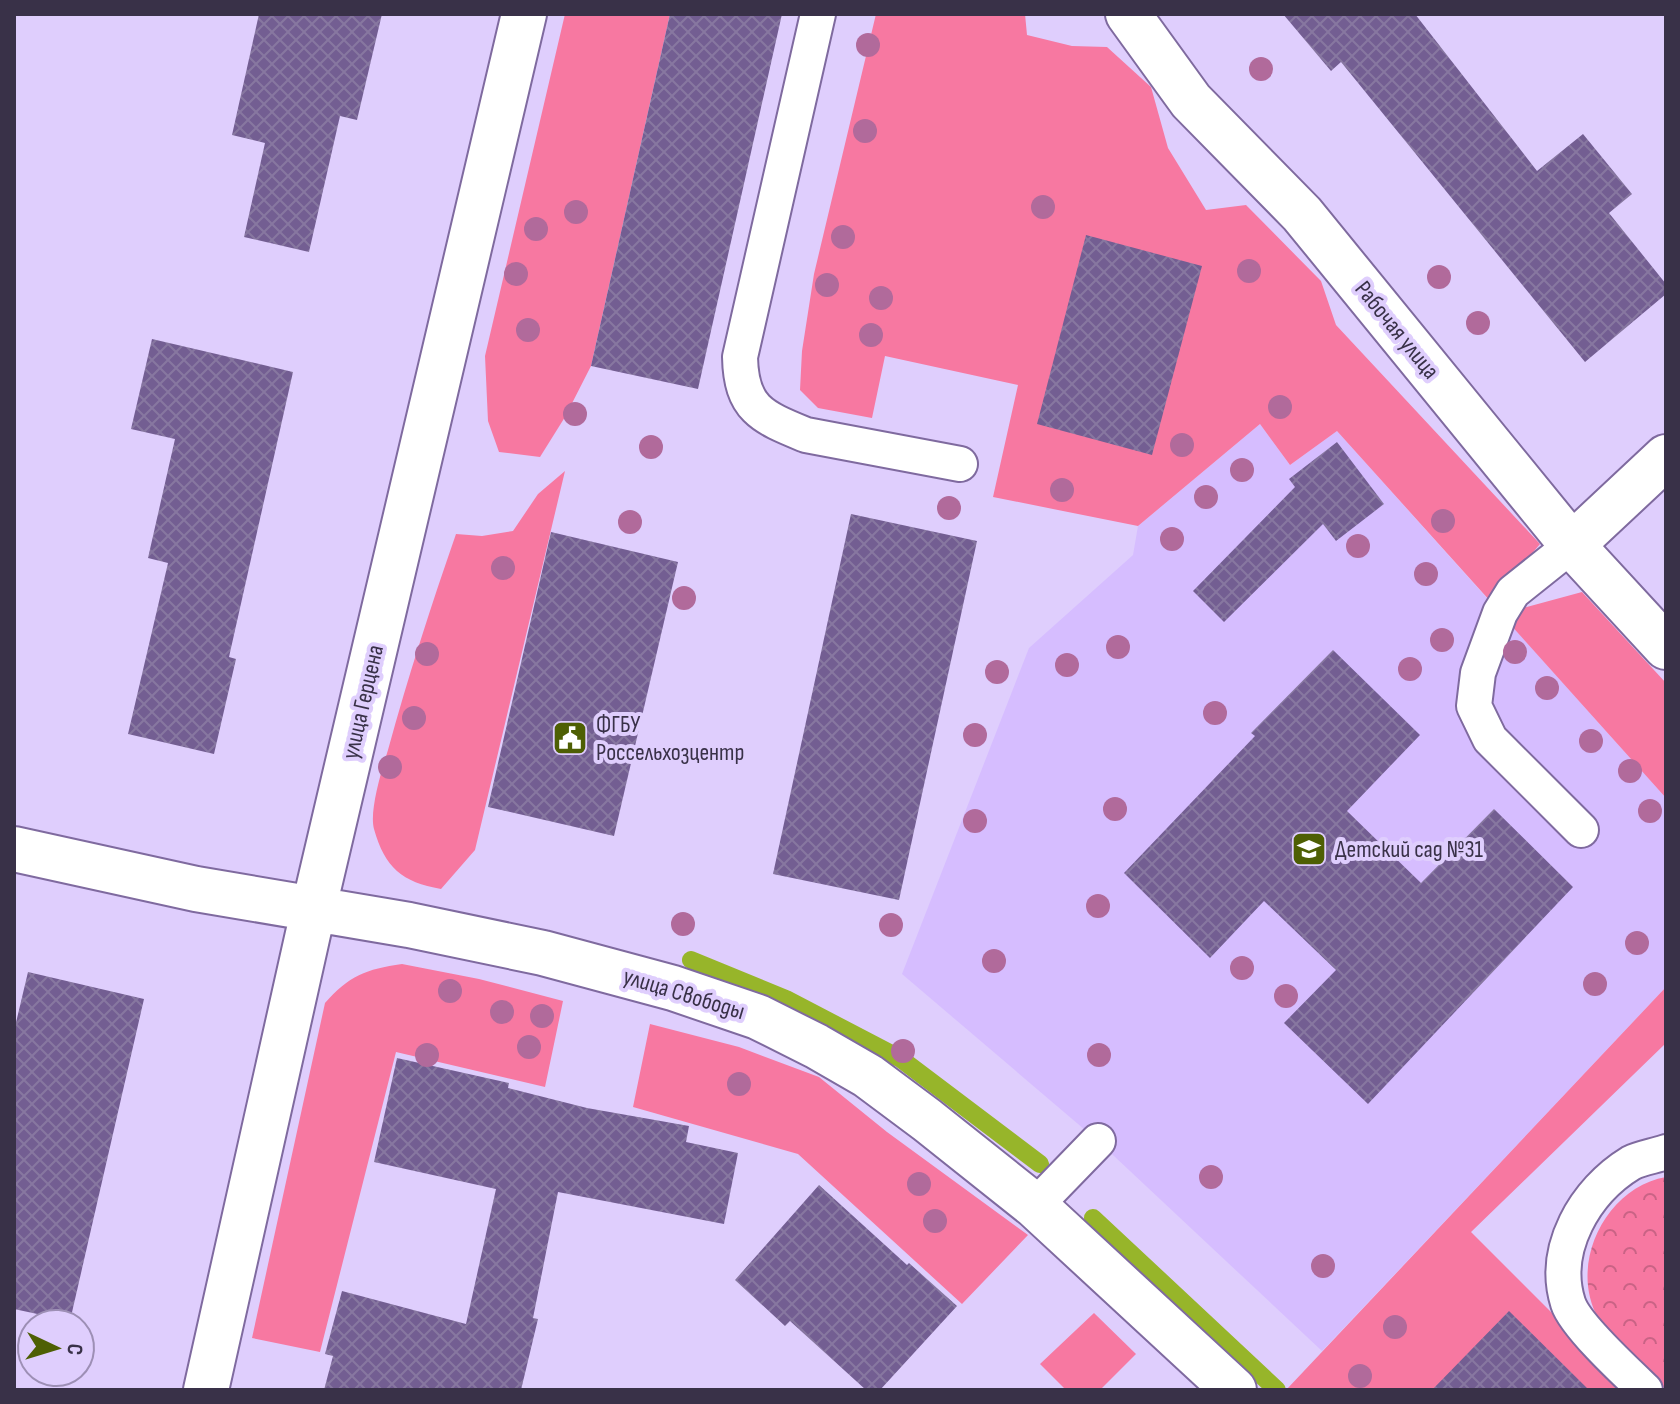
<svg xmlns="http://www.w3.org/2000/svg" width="1680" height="1404" font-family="'Sofia Sans Condensed',sans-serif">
	<defs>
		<pattern id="park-crowns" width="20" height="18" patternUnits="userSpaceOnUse" patternTransform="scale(2)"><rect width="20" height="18" fill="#f778a1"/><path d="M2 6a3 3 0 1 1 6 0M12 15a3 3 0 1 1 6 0" fill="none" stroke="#c96385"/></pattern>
		<pattern id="building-cross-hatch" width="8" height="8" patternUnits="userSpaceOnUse" patternTransform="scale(2)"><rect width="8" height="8" fill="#735e92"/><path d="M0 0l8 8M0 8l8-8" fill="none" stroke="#8777a0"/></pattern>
	</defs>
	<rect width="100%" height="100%" fill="#dfcefd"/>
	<!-- built -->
	<path fill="#d6bdff" d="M1260 424 1290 465 1337 431 1666 798V987L1322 1351 1098 1141 902 974 1029 648 1133 555 1138 526Z"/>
	<!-- grass -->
	<path fill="#f778a1" d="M565 14H670L591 366 565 417 540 457 499 452 488 421 485 356Z
		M876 14H1025L1027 35 1072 46 1107 47 1151 87 1168 148 1206 210 1246 205 1321 281 1336 325 1540 544 1491 602 1337 431 1290 465 1260 424 1138 526 993 497 1018 385 885 356 872 418 818 408 800 390 802 351 814 274Z
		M565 471 475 850 441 889C402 882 385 868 374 829 369 811 382 769 388 750 408 677 431 606 456 534L482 536 513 531 538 494Z
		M1582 592 1666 683V798L1501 614Z
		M402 964 479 979 563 1001 545 1087 396 1052 320 1352 252 1338 325 1003C349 976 366 969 402 964Z
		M1666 987V1043L1471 1232 1629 1390 1287 1389Z
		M650 1024 739 1047 819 1077 887 1132 1028 1235 962 1304 798 1154 633 1107Z
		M1094 1313 1136 1354 1100 1390H1066L1040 1364Z"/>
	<!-- park -->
	<path fill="url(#park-crowns)" d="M1666 1177V1390C1645 1378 1610 1341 1598 1318 1568 1264 1606 1187 1666 1177Z"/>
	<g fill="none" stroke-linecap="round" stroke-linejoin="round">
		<!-- stream -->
		<path stroke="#97b52a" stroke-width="18" d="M691 960 786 999 901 1059 1040 1164
			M1093 1218 1277 1390"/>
	</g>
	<!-- building -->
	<path fill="url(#building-cross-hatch)" d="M259 14H382L357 120 340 116 309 252 244 237 265 143 232 135Z
		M670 14H782L698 389 591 366Z
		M1283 14H1415L1537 171 1583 134 1632 194 1609 213 1666 284V294L1585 362 1341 62 1331 71Z
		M1086 235 1202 266 1152 455 1037 424Z
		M152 339 293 372 229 657 236 659 214 754 128 734 168 563 148 558 175 439 131 429Z
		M1337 442 1384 504 1336 541 1323 524 1224 622 1193 591 1295 487 1289 479Z
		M851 514 977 541 899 900 773 874Z
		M551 532 678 562 614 836 488 807Z
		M1333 650 1420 735 1347 811 1421 883 1494 809 1573 887 1368 1104 1284 1023 1336 970 1264 901 1210 958 1124 873 1255 736 1251 733Z
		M28 972 144 999 70 1321 14 1309V1031Z
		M397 1058 509 1083 508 1088 587 1108 689 1126 686 1142 738 1153 724 1224 558 1192 533 1318 538 1319 521 1390H324L333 1356 325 1354 342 1291 466 1324 496 1189 374 1162Z
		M819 1185 907 1265 909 1263 957 1306 880 1390H866L790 1321 785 1326 735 1280Z
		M1509 1311 1589 1390H1432Z"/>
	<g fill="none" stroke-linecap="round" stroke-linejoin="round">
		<!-- service casing -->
		<g stroke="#7f6a9f" stroke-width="38">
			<path id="service" d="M818 14 740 357C741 409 762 417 806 435L960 464
				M1572 545 1513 592 1500 613 1478 673 1474 706 1490 739 1581 830
				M1035 1206 1098 1141
				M1645 1390C1627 1373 1575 1325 1568 1303 1551 1249 1585 1191 1631 1163 1641 1158 1655 1156 1666 1152"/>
		</g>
		<!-- minor casing -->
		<g stroke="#7f6a9f" stroke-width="48">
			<path id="minor" d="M1128 14 1191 101 1302 214 1572 545 1666 647
				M1572 545 1666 457
				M14 849 196 889 409 925 543 953 673 988 758 1017 816 1046 868 1076 927 1120 1035 1206 1234 1390
				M206 1390 314 907 524 14"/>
		</g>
		<!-- service -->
		<use href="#service" stroke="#fff" stroke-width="34"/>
		<!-- minor -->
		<use href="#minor" stroke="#fff" stroke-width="44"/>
	</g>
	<!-- trees -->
	<g fill="#b16a9b">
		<circle cx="868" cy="45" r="12"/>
		<circle cx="1261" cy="69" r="12"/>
		<circle cx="865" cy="131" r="12"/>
		<circle cx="1043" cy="207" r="12"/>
		<circle cx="576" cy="212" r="12"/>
		<circle cx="536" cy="229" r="12"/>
		<circle cx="843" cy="237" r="12"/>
		<circle cx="1249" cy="271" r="12"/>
		<circle cx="516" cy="274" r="12"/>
		<circle cx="1439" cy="277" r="12"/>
		<circle cx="827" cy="285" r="12"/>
		<circle cx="881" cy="298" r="12"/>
		<circle cx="1478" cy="323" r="12"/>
		<circle cx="528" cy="330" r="12"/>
		<circle cx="871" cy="335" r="12"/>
		<circle cx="1280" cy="407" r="12"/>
		<circle cx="575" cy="414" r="12"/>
		<circle cx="1182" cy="445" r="12"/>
		<circle cx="651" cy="447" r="12"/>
		<circle cx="1242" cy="470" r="12"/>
		<circle cx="1062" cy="490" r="12"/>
		<circle cx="1206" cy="497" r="12"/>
		<circle cx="949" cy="508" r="12"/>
		<circle cx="1443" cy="521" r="12"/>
		<circle cx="630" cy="522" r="12"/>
		<circle cx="1172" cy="539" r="12"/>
		<circle cx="1358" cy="546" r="12"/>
		<circle cx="503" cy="568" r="12"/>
		<circle cx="1426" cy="574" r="12"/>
		<circle cx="684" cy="598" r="12"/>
		<circle cx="1442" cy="640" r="12"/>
		<circle cx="1118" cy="647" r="12"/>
		<circle cx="1515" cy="652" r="12"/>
		<circle cx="427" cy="654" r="12"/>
		<circle cx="1067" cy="665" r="12"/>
		<circle cx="1410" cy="669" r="12"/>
		<circle cx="997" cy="672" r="12"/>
		<circle cx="1547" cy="688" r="12"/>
		<circle cx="1215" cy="713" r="12"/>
		<circle cx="414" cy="718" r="12"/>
		<circle cx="975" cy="735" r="12"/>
		<circle cx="1591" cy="741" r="12"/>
		<circle cx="390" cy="767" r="12"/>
		<circle cx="1630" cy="771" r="12"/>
		<circle cx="1115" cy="809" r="12"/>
		<circle cx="1650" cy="811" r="12"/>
		<circle cx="975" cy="821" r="12"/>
		<circle cx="1098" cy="906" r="12"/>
		<circle cx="683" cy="924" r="12"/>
		<circle cx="891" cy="925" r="12"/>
		<circle cx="1637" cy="943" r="12"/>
		<circle cx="994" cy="961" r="12"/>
		<circle cx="1242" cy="968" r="12"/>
		<circle cx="1595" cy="984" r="12"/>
		<circle cx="450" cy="991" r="12"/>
		<circle cx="1286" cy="996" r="12"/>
		<circle cx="502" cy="1012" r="12"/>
		<circle cx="542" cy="1016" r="12"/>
		<circle cx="529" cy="1047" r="12"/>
		<circle cx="903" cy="1051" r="12"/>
		<circle cx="427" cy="1055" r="12"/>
		<circle cx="1099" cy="1055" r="12"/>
		<circle cx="739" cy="1084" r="12"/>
		<circle cx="1211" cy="1177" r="12"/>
		<circle cx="919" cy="1184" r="12"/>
		<circle cx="935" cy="1221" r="12"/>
		<circle cx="1323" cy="1266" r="12"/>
		<circle cx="1395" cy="1327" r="12"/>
		<circle cx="1360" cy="1376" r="12"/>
	</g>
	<!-- icons -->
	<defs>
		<g id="civic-square" transform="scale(1.8)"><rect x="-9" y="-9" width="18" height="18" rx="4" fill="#4e5f04" stroke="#dfcefd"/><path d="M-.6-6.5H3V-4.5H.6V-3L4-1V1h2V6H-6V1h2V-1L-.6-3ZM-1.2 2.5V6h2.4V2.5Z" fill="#fff"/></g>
		<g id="school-square" transform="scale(1.8)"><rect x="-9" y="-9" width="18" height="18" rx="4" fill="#4e5f04" stroke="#dfcefd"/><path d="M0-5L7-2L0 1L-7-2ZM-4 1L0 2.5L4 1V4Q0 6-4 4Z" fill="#fff"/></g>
	</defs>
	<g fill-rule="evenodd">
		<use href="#civic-square" x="570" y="738"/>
		<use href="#school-square" x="1309" y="849"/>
	</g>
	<g text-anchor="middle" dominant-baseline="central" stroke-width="8" stroke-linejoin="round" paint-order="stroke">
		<!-- street labels -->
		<g font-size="24" fill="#393148" stroke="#dfcefd">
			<text transform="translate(1397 330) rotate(51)">Рабочая улица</text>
			<text transform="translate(363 702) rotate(-77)">улица Герцена</text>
			<text transform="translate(684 994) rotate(17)">улица Свободы</text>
		</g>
		<!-- poi labels -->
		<g font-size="24" fill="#393148" stroke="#dfcefd" text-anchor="start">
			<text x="596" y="724">ФГБУ<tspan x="596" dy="28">Россельхозцентр</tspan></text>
			<text x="1335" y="849">Детский сад №31</text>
		</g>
	</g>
	<!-- border -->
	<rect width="1680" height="1404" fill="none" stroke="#393148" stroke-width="32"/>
	<!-- north arrow -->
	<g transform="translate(56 1348) rotate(94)"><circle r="38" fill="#dfcefd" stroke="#9d8fb5" stroke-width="2"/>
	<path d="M0-6L14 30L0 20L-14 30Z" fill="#4e5f04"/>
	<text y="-12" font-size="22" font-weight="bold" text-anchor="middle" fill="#393148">С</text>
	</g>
</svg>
